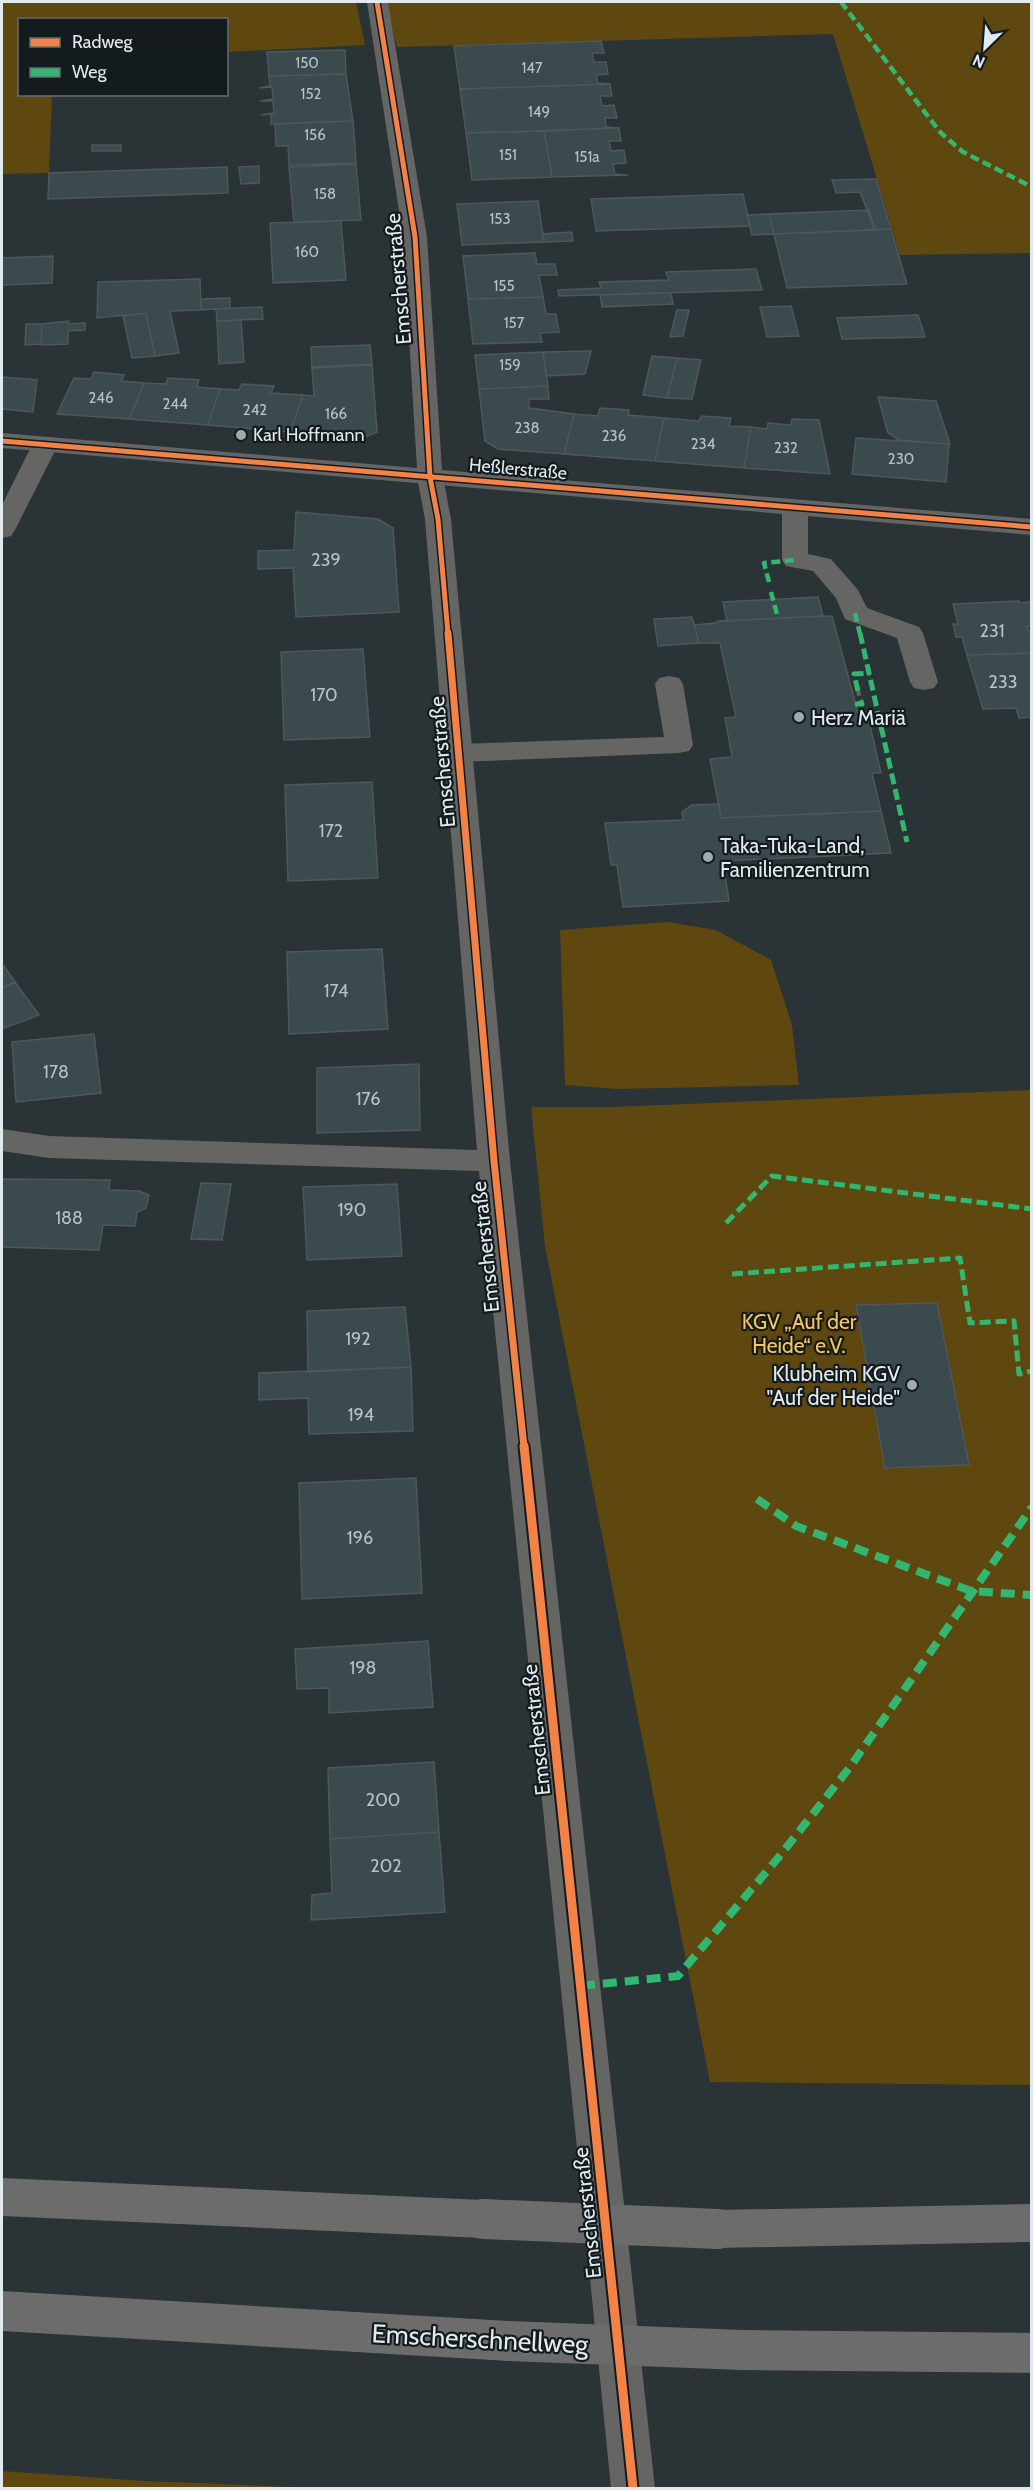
<svg xmlns="http://www.w3.org/2000/svg" width="1033" height="2490" font-family="Cabin,sans-serif">
	<rect width="100%" height="100%" fill="#2a3336"/>
	<!-- green -->
	<path fill="#5e480f" d="M2 2H356L365 45 227 52 226 20H20V94L52 95 49 173 2 174Z
		M386 2H1031V253L900 255 833 34 397 47Z
		M667 922 716 930 771 960 792 1025 799 1085 618 1089 565 1085 560 930Z
		M1031 1090V2085L710 2082 545 1246 531 1107H613Z
		M2 2471 145 2481 316 2488H2Z"/>
	<!-- building -->
	<path fill="#3a4a4f" stroke="#4f5759" stroke-width="1.5" d="M601 41 604 53H592L594 62H606L608 74 596 75 598 83 610 84 460 89 454 46Z
		M345 50 346 74 269 76 267 52Z
		M346 74 353 121 271 124V114L261 115 274 113 273 101H260L273 99 272 87 259 88 270 86 269 76Z
		M610 84 612 96H600L602 106 614 105 617 118H605L606 127 619 128 466 133 460 89Z
		M353 121 356 163 289 165 288 146H276L275 124Z
		M619 128 621 141H609L611 151 624 150 626 163 613 164 615 174 628 175 552 177 544 131Z
		M544 131 552 177 472 180 466 133Z
		M92 145H121V151H92Z
		M356 164 361 220 294 222 289 167Z
		M259 166V183L241 184 239 167Z
		M227 167 228 193 48 199 49 173Z
		M876 179 891 229 875 230 860 192 836 193 832 180Z
		M743 194 750 226 596 231 591 199Z
		M538 201 544 242 462 245 457 204Z
		M869 210 875 230 774 234 769 214Z
		M769 214 774 234 752 235 747 215Z
		M341 221 346 280 273 283 270 223Z
		M891 229 907 284 787 288 774 234Z
		M572 232 573 241 544 242 542 234Z
		M535 253 537 264H555L557 275H539L543 297 468 299 463 256Z
		M53 256 52 283 2 285V258Z
		M756 269 762 290 559 296 558 290 601 288 599 282 669 280 666 272Z
		M200 279 201 310 170 311 179 353 155 356 146 313 97 318 98 282Z
		M671 293 673 304 602 307 600 295Z
		M543 297 546 314H556L559 332 540 333 542 342 473 344 468 299Z
		M230 298V308L201 310V299Z
		M791 306 799 336 767 337 760 307Z
		M262 307 263 319 217 321 216 309Z
		M677 310H689L683 336 670 337Z
		M146 313 155 356 132 358 123 316Z
		M918 315 925 337 842 339 837 318Z
		M241 320 244 362 219 364 217 321Z
		M69 321 68 324 85 323V330L68 331V344L41 345 42 324Z
		M26 324H42L41 344 25 345Z
		M370 345 372 364 312 367 311 347Z
		M591 351 585 374 546 376 543 352Z
		M543 352 548 386 479 389 475 355Z
		M652 356 677 358 667 398 643 395Z
		M677 358 701 360 692 399 667 398Z
		M372 365 377 432 362 438 290 432 303 395 314 396 312 368Z
		M94 372 124 375 121 381 144 383 129 419 57 414 74 378 91 379Z
		M2 377 37 380 33 412 2 409Z
		M168 378 199 380 197 387 220 389 208 425 129 419 144 383 166 384Z
		M242 384 274 386 271 393 303 395 290 432 208 425 220 389 239 390Z
		M548 386 549 399H529V408L574 414 564 454 498 449 485 441 479 389Z
		M878 397 936 401 950 444 899 440 888 433Z
		M600 408 629 410 628 415 664 418 655 461 564 454 574 414 598 416Z
		M701 416 731 418 729 426 751 427 744 468 655 461 664 418 699 421Z
		M792 419 819 420 830 474 744 468 751 427 767 429 768 423 791 425Z
		M856 438 949 444 946 482 852 474Z
		M296 512 378 519 393 528 399 612 296 617 293 568 258 569V551L294 550Z
		M818 597 823 616 727 621 723 602Z
		M1019 601V603L1030 602 1032 606V626H1027L1032 639V653L967 655 962 637H956L953 624H958L953 604Z
		M832 616 858 713 867 712 881 773H872L881 811 721 818 710 759 732 757 725 718 736 717 720 643H699L694 625 716 623 717 621Z
		M692 617 699 643 658 646 654 619Z
		M363 649 370 737 284 740 281 652Z
		M1032 653V717L1019 718 1016 708 983 709 967 655Z
		M372 782 378 878 288 881 285 785Z
		M719 804 721 818 881 811 891 853 723 861 729 901 623 907 617 865H611L605 823 683 820 682 812 692 805Z
		M382 949 388 1029 289 1034 287 952Z
		M4 966 15 982 2 988V967Z
		M15 982 39 1015 2 1029V988Z
		M94 1034 101 1093 16 1102 12 1042Z
		M419 1064 420 1130 317 1133V1068Z
		M2 1179 110 1180 109 1190 139 1191 149 1195 146 1208 137 1212 135 1226 103 1225 99 1250 2 1247Z
		M201 1183 231 1184 222 1240 191 1239Z
		M397 1184 402 1256 307 1260 303 1187Z
		M937 1303 969 1465 885 1468 856 1305Z
		M405 1307 411 1367 308 1372 307 1311Z
		M411 1367 413 1431 309 1434 308 1398 259 1400V1373Z
		M416 1478 422 1593 302 1599 299 1483Z
		M428 1641 433 1707 329 1713V1688L297 1689 295 1649Z
		M434 1762 439 1832 330 1839 328 1768Z
		M439 1832 445 1912 311 1920 312 1895 332 1893 330 1839Z"/>
	<g fill="none" stroke-linecap="round" stroke-linejoin="round">
		<!-- path -->
		<path stroke="#616363" stroke-width="4" stroke-dasharray="5 3" stroke-linecap="butt" d="M858 691 860 699"/>
		<!-- service -->
		<path fill="#656564" fill-rule="evenodd" d="M45 437 54 440 58 445 15 530 11 536 2 538V505L32 445 36 440Z
			M795 500 804 502 808 508V554L831 559 858 590 867 608 919 627 923 633 938 682 934 688 924 690 914 688 910 682 897 638 845 619 836 598 813 571 786 566 782 560V508L786 502Z
			M669 676 679 678 683 684 693 745 689 751 679 753 459 762 449 759 445 753 449 747 459 744 664 737 655 684 659 678Z"/>
		<!-- minor -->
		<path fill="#656564" fill-rule="evenodd" d="M430 469 439 472 443 477 451 519 510 1161 655 2488H611L479 1171 49 1158 2 1151V1129L49 1136 477 1150 425 519 417 477 421 472Z"/>
		<!-- tertiary -->
		<path fill="#656564" fill-rule="evenodd" d="M367 2H388L427 237 442 470 1032 519V535L2 448V433L417 468 403 237Z"/>
		<!-- motorway -->
		<path fill="#6b6c6b" fill-rule="evenodd" d="M2 2178 483 2200 498 2206 504 2219 498 2232 483 2238 2 2216Z
			M1032 2204V2242L718 2248 703 2242 697 2229 703 2216 718 2210Z
			M2 2291 509 2321 524 2327 531 2341 524 2355 509 2361 2 2331Z
			M742 2330 1032 2333V2373L742 2370 727 2364 720 2350 727 2336Z"/>
		<!-- motorway-bridge -->
		<path stroke="#6b6c6b" stroke-width="40" d="M483 2219 718 2229
			M509 2341 742 2350"/>
		<!-- quiet-far2 -->
		<path stroke="#33b770" stroke-width="4.5" stroke-dasharray="9 4.5" stroke-linecap="butt" d="M841 2 940 132 963 152 1032 187
			M769 582 764 563 795 560
			M771 592 778 618
			M855 613 860 634"/>
		<!-- quiet-far1 -->
		<path stroke="#33b770" stroke-width="5" stroke-dasharray="11 5" stroke-linecap="butt" d="M860 633 907 842
			M858 691 854 674 870 673
			M855 704H862L860 699
			M726 1223 772 1176 1032 1209
			M732 1274 960 1258 970 1323 1014 1321 1019 1374 1032 1371"/>
		<!-- quiet -->
		<path stroke="#33b770" stroke-width="8" stroke-dasharray="14 8" stroke-linecap="butt" d="M757 1499 796 1526 971 1591 1032 1595
			M581 1986 678 1976 778 1858 850 1767 1032 1507"/>
		<!-- cycleway-far2 casing -->
		<g stroke="#141b1e" stroke-width="8">
			<path id="cycleway-far2" d="M377 2 415 237 430 477 438 519 448 634
				M2 441 1032 527"/>
		</g>
		<!-- cycleway-far1 casing -->
		<g stroke="#141b1e" stroke-width="10">
			<path id="cycleway-far1" d="M448 633 494 1161 524 1447"/>
		</g>
		<!-- cycleway casing -->
		<g stroke="#141b1e" stroke-width="13">
			<path id="cycleway" d="M524 1446 633 2488"/>
		</g>
		<!-- cycleway-far2 -->
		<use href="#cycleway-far2" stroke="#f48246" stroke-width="5"/>
		<!-- cycleway-far1 -->
		<use href="#cycleway-far1" stroke="#f48246" stroke-width="7"/>
		<!-- cycleway -->
		<use href="#cycleway" stroke="#f48246" stroke-width="9"/>
	</g>
	<!-- markers -->
	<g fill="#a1aaae" stroke="#141b1e" stroke-width="2">
		<circle cx="241" cy="435" r="6"/>
		<circle cx="799" cy="717" r="6"/>
		<circle cx="708" cy="857" r="6"/>
		<circle cx="912" cy="1385" r="6"/>
	</g>
	<g text-anchor="middle" dominant-baseline="central" stroke-width="4.5" stroke-linejoin="round" paint-order="stroke">
		<!-- far-number labels -->
		<g font-size="15" fill="#b7c2c6">
			<text x="307" y="63">150</text>
			<text x="532" y="68">147</text>
			<text x="311" y="94">152</text>
			<text x="539" y="112">149</text>
			<text x="315" y="135">156</text>
			<text x="508" y="155">151</text>
			<text x="587" y="157">151a</text>
			<text x="325" y="194">158</text>
			<text x="500" y="219">153</text>
			<text x="307" y="252">160</text>
			<text x="504" y="286">155</text>
			<text x="514" y="323">157</text>
			<text x="510" y="365">159</text>
			<text x="101" y="398">246</text>
			<text x="175" y="404">244</text>
			<text x="255" y="410">242</text>
			<text x="336" y="414">166</text>
			<text x="527" y="428">238</text>
			<text x="614" y="436">236</text>
			<text x="703" y="444">234</text>
			<text x="786" y="448">232</text>
			<text x="901" y="459">230</text>
		</g>
		<!-- far-poi labels -->
		<g font-size="18" fill="#e1eaee" stroke="#141b1e" text-anchor="start">
			<text x="253" y="435">Karl Hoffmann</text>
		</g>
		<!-- far-street labels -->
		<g font-size="18" fill="#e1eaee" stroke="#141b1e">
			<text transform="translate(518 469) rotate(5)">Heßlerstraße</text>
		</g>
		<!-- number labels -->
		<g font-size="18" fill="#b7c2c6">
			<text x="326" y="560">239</text>
			<text x="992" y="631">231</text>
			<text x="1003" y="682">233</text>
			<text x="324" y="695">170</text>
			<text x="331" y="831">172</text>
			<text x="336" y="991">174</text>
			<text x="56" y="1072">178</text>
			<text x="368" y="1099">176</text>
			<text x="352" y="1210">190</text>
			<text x="69" y="1218">188</text>
			<text x="358" y="1339">192</text>
			<text x="361" y="1415">194</text>
			<text x="360" y="1538">196</text>
			<text x="363" y="1668">198</text>
			<text x="383" y="1800">200</text>
			<text x="386" y="1866">202</text>
		</g>
		<!-- street labels -->
		<g font-size="21" fill="#e1eaee" stroke="#141b1e">
			<text transform="translate(398 279) rotate(-95)">Emscherstraße</text>
			<text transform="translate(442 762) rotate(-95)">Emscherstraße</text>
			<text transform="translate(485 1247) rotate(-96)">Emscherstraße</text>
			<text transform="translate(536 1730) rotate(-96)">Emscherstraße</text>
			<text transform="translate(587 2213) rotate(-96)">Emscherstraße</text>
		</g>
		<!-- poi labels -->
		<g font-size="21" fill="#e1eaee" stroke="#141b1e" text-anchor="start">
			<text x="811" y="717">Herz Mariä</text>
			<text x="720" y="845">Taka-Tuka-Land,<tspan x="720" dy="24">Familienzentrum</tspan></text>
			<text x="900" y="1373" text-anchor="end">Klubheim KGV<tspan x="900" dy="24">"Auf der Heide"</tspan></text>
		</g>
		<!-- park labels -->
		<g font-size="21" fill="#f9c65b" stroke="#141b1e">
			<text x="799" y="1321">KGV „Auf der<tspan x="799" dy="24">Heide“ e.V.</tspan></text>
		</g>
		<!-- near-street labels -->
		<g font-size="26" fill="#e1eaee" stroke="#141b1e">
			<text transform="translate(480 2339) rotate(3)">Emscherschnellweg</text>
		</g>
	</g>
	<!-- border -->
	<rect width="1033" height="2490" fill="none" stroke="#e1eaee" stroke-width="6"/>
	<!-- legend -->
	<rect x="18" y="18" width="210" height="78" fill="#141b1e" stroke="#666e71" stroke-width="1.5"/>
	<rect x="30" y="38" width="30" height="9" fill="#f48246" stroke="#666e71" stroke-width="1.5"/>
	<text x="72" y="48" font-size="18" fill="#e1eaee">Radweg</text>
	<rect x="30" y="68" width="30" height="9" fill="#33b770" stroke="#666e71" stroke-width="1.5"/>
	<text x="72" y="78" font-size="18" fill="#e1eaee">Weg</text>
	<!-- north arrow -->
	<g transform="translate(985 48) rotate(205)" stroke="#141b1e" stroke-width="4.5" paint-order="stroke">
	<path d="M0-4.5L10 22L0 15L-10 22Z" fill="#e1eaee"/>
	<text y="-9" font-size="16" font-weight="bold" text-anchor="middle" fill="#e1eaee">N</text>
	</g>
</svg>
